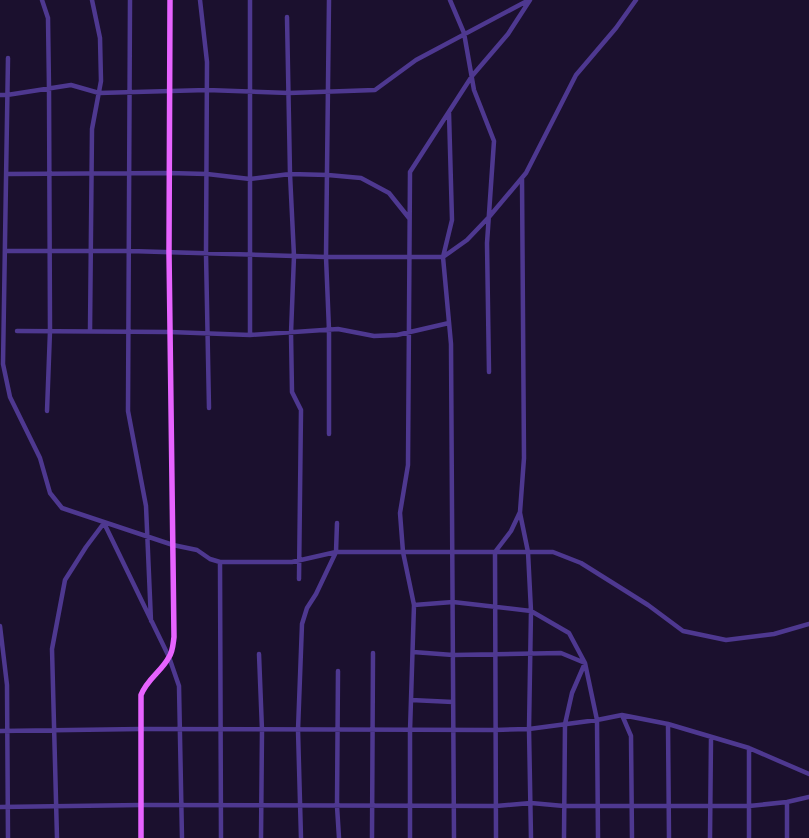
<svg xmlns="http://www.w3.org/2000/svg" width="809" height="838" font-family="'Open Sans',sans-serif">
	<rect width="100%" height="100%" fill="#1b102e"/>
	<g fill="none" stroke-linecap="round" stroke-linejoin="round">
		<!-- minor -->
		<path stroke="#4e3890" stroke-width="4.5" d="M42 0 48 18 49 88 50 331 47 411
			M130 0 128 411 146 506 151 621
			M200 0 207 62 206 254 209 408
			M250 0V335
			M450 0 464 33 474 90 494 141 487 243 489 372
			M287 17 290 174 294 256 291 333 292 392 301 410 299 579
			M8 58 3 364 10 397 40 458 50 493 62 508 173 545 197 550 210 559 220 562H292L336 552H553L581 563 648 605 683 631 726 640 774 634 809 624
			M0 95H7L71 85 99 93 207 90 289 93 375 90 416 60 527 1
			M449 113 452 220 443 257 451 344 454 838
			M6 174 169 173 207 174 250 179 290 174 328 175 361 178 389 193 409 218
			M6 251H130L326 257H443L467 240 489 217 526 173 576 75 616 28 636 0
			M17 331 170 332 250 335 338 329 374 336 397 335 449 323
			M90 331 92 129 101 81 100 38 92 0
			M329 434V330L326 257 329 0
			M520 513 528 552 531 611 529 729 531 838
			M104 523 169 657 179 686 182 838
			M220 562 221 838
			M414 605 453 602 531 611 569 633 585 663 572 693 565 724 564 838
			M0 626 7 685 8 838
			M413 652 453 655 561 653 585 663 597 720 598 838
			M259 654 262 730 261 838
			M338 671 337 806 339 838
			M411 700 453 702
			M622 715 631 736 632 838
			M668 724 669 838
			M0 731 141 729 495 730 529 729 597 720 622 715 668 724 749 748 809 774
			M749 748V838
			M787 802V838
			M0 807 141 805 496 806 531 803 564 806H749L787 802 809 797
			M57 838 52 649 65 580 86 547 104 523
			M301 838 298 730 302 624 307 608 316 594 336 552 337 523
			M372 838 373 653
			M410 838V731L414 605 403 552 400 513 408 465 410 172 472 76 508 34 530 0
			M496 838 495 552 511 531 520 512 524 458 522 179
			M710 838 711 738"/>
		<!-- major -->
		<path stroke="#e763ff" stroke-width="5.5" d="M141 838V695C147 679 162 671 169 657 173 651 173 644 174 637L169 252 170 0"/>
	</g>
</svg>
